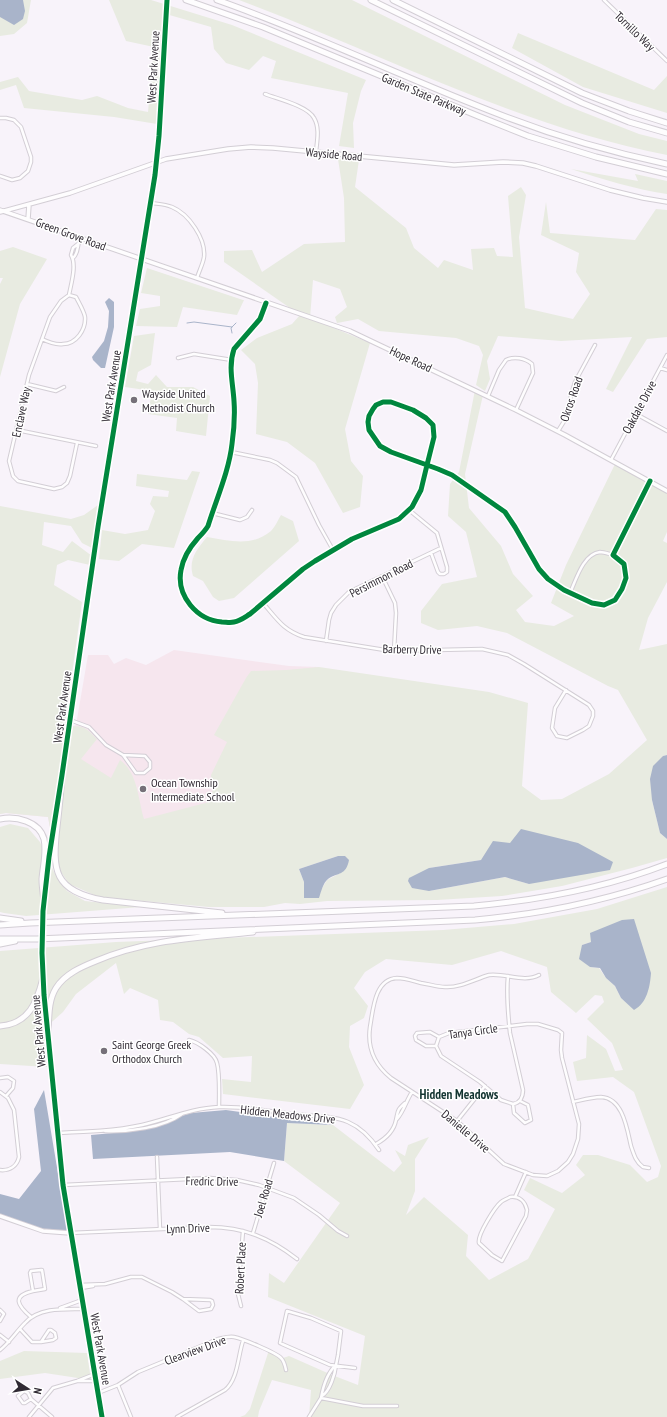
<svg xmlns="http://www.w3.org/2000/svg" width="667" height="1417" font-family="'PT Sans Narrow',sans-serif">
	<rect width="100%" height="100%" fill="#f8f3fa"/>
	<!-- education -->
	<path fill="#f6e6ee" d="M174 650 289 666 319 667 209 907 57 866 48 817 6 813 0 814V709L66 717 69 727 76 725 88 655H108L114 664 126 658 146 665Z"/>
	<!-- green -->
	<path fill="#e8ebe1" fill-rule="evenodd" d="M0 0H31L27 23 14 34 0 36Z
		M109 0H151L232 25 366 80 361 91 353 123 354 148 339 146 348 93 271 78 276 61 263 56 249 70 226 63 214 49 211 27 166 14 157 124 114 117 24 108 16 85 0 90V82L18 77 29 91 82 100 97 96 128 108 148 112 154 47 126 41Z
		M239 0H352L565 105 639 134 667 141V155C517 126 381 53 239 0Z
		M518 33 654 90 667 76V113L583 87 512 48Z
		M338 159 359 160 355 187 406 228 414 248 438 268 444 260 473 270 471 249 494 248 497 256 513 257 508 196 521 187 526 195 519 237 525 308 573 319 590 294 576 272 579 253 541 235 546 202 550 233 635 240 656 209 667 210V337L647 339 613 392 606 389 632 337 561 341 498 336 487 361 490 379 485 391 476 385 483 355 479 346 456 338 379 331 358 319 337 323 335 317 347 307 340 289 313 280 310 318 370 343 345 429 351 461 363 476 360 507 343 513 315 463 287 442 256 434 258 383 255 364 241 350 257 338 292 324 300 315 224 262V251L252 250 262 272 304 244 345 242 344 198Z
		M571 169 638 181 635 174 667 181V194C634 189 602 179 571 169Z
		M13 247 47 259 20 304 0 377V284L3 278H0V251Z
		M147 268 243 300H244L237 315 183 307 177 327 136 326 140 309 160 306V296L141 293Z
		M155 333 151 365 138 372 136 381 148 384 156 375 167 387H193L210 396 206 436 176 431 177 418 148 414 152 391 125 387 134 336Z
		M475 390 483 395 465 474 469 508 501 546 513 574 533 596 516 610 525 622 554 626 574 616 551 603 566 565 616 462 665 490 667 488V532L663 541 667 543V582L648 618 639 650 667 644V755L663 756 652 800 660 833 667 839V858L632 868 562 886 502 896 437 900 327 901 300 904 285 903 264 907H209L99 897 69 884 57 866 48 817 6 813 0 814V506L71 519 84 515 98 505 92 548 82 543 71 526 44 522 42 545 63 552 72 541 92 556 90 565 68 560 57 565 54 585 82 602 66 717 69 727C84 724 87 729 97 739L81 759 111 778 120 760C138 773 138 799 144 819L213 801 211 775 227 742 214 735 246 678 251 671 286 670 319 667 489 692 528 703 522 786 541 800 562 799 609 774 647 740 618 690 608 686 507 633 477 626 438 630 421 623V611L442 584 477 577 466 532 448 516 450 484 459 472ZM510 843 529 884 505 877 429 891V868L481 860ZM338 856 342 872 327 880 322 888 304 898V882L299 869Z
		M192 471 200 472 174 548 142 544 119 561 99 559 102 530 125 534 148 530 155 511 150 504 153 496 168 497 169 491 136 486 137 474 187 480Z
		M281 515 293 521 299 541 234 598 219 601 213 597 203 581 193 576C188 560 197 549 207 537 230 541 252 547 271 531 275 527 278 520 281 515Z
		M10 824 28 828 40 842 54 872 67 891 85 901 141 907 26 916 4 913 0 912V827Z
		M667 887V1417H309L311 1390 272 1380 259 1411 258 1417H240L245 1415 250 1409 269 1350 283 1358 289 1356 332 1375 358 1385 365 1336 268 1297 269 1273 284 1283 340 1203 284 1161 287 1123 333 1125 394 1172 402 1163 395 1150 405 1156 408 1145 429 1137 415 1159V1191L406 1215 424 1197 468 1235 466 1256 489 1280 528 1259 555 1209 524 1190 530 1178 562 1193 585 1175 576 1165 583 1155H598L630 1165 647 1182 658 1177 661 1166 634 1092 613 1077 577 1081 573 1062 586 1058 587 1035 606 1049 615 1071 623 1070 612 1043 587 1019 604 1002 602 996 595 995 576 1013 551 992 547 967 501 951 452 965 386 959 365 972 354 988 368 1006 364 1018 350 1026 349 1047 364 1085 350 1109 223 1094 222 1079 251 1082 252 1056 223 1058 199 1037 189 1034 173 1022 160 1020 158 1000 130 988 124 994 116 963 76 994 63 1012 44 1029 47 1067 0 1064V951L116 942 443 930 514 924 597 909ZM591 942 634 1009 621 998 615 986 606 978 599 968 590 967 582 945Z
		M24 1351 87 1353 91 1380 45 1373 0 1379V1361Z"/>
	<!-- water -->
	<path fill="#a9b4ca" d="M0 0H23L25 11 23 19 14 25 0 17Z
		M109 298 114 302V327L105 368H101L93 360 92 357 104 341 108 327 109 311 105 302Z
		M667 755V839L660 833 652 800 650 779 653 766 663 756Z
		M521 829 578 843 613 862 610 870 529 884 505 877 429 891 412 888 408 881 409 878 429 868 481 860 493 841 510 843Z
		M338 856H345L349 860C346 876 338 872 328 879 323 883 321 892 319 898H304V882L299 869Z
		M634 919 651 973C650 987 647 1003 634 1010L621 998 615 986 606 978 600 968 590 967 579 959 582 945 591 942 590 933 622 920Z
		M44 1090 68 1233 39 1231 0 1218V1194L19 1199 41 1171 34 1109Z
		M226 1110 333 1125 287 1123 284 1161 230 1152 93 1159 91 1135 135 1131 191 1113Z"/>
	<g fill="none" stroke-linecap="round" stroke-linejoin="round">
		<!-- stream -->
		<path stroke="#a9b4ca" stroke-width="1" d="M187 323 194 322 232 327
			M232 333 231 328 236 323"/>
		<!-- minor casing -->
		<g stroke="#d3ced5" stroke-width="4.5">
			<path id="minor" d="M604 0 667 61
				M265 94C278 99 308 106 314 118 320 128 317 141 316 152
				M0 118H6L14 120 21 127 31 157V162L28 171 20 178 12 180 0 176
				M151 203C158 204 165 204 172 207 189 214 206 239 204 257 203 264 199 271 197 278
				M73 258C79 253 77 245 80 238
				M266 303 260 319 234 349C228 367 233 383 234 401 235 415 234 430 232 444 229 471 216 500 208 526 205 531 202 534 198 538 190 547 183 558 181 570 176 596 197 620 222 622 226 622 230 623 234 622 240 621 245 617 250 614L303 569 315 561 352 539 399 519 412 507 421 490 427 465 434 437 433 425 426 418 413 410 391 402H383L376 405 373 409 369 416 368 422 369 430 380 446 391 452 427 465 438 469 452 475 505 512 515 527 539 569 548 579 564 590 592 603 604 605 615 600 622 589 626 578 624 564 613 555 649 482
				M42 339C48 342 56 345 63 344 76 344 86 330 85 317 84 311 79 303 76 297L69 295
				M178 358 194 354 232 360
				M660 368 667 370
				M27 384 56 391 64 387
				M488 396 499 370 506 360C514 356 525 358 532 364L533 373 516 410
				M636 414 667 431
				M17 430 96 446
				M558 431 568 415 571 395 575 382 595 345
				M77 443 70 476 67 483 62 487 54 489 18 481 13 476 9 461 29 375 50 317 61 301 69 295C71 284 77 265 71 255L73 248 78 244
				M231 452 270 460 277 463 296 477 319 525 333 550
				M611 460 667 355
				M409 510 437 533 447 567V572L444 574H440L438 572 431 553
				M212 513 240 520 247 517 252 510
				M382 576 395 603 396 613 394 651
				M570 593C576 580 583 554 600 552 604 552 609 554 613 555
				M263 603C277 619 283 630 304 637L391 651 482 649 508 655 524 664 589 705 593 711V716L589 726 583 730 567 738 557 736 552 728 555 708 566 690
				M326 641 329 620 331 613 336 605 349 592 441 548
				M70 720 89 727 106 745 123 755
				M123 755 145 756 150 762V768L144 773H136Z
				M508 976C506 995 508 1014 510 1033L523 1090C523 1097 520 1103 513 1104L501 1100 480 1082 441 1056 436 1046 439 1037 449 1033 527 1024H538L558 1030 562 1033 561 1050 562 1058 579 1124 578 1139 573 1154 568 1162 558 1171 547 1176 533 1175 504 1164 457 1121 391 1078C375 1065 367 1048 370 1027 373 1011 374 979 397 978 405 978 413 981 421 983 429 984 437 987 445 987 460 988 475 979 489 975 506 973 524 983 539 975
				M189 1040C198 1042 215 1054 217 1063 220 1074 219 1095 219 1107
				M436 1046H426L416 1040 415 1036 417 1033 430 1032 439 1037
				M0 1078 8 1077 14 1081 13 1088 6 1096
				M0 1092 8 1098 14 1110 19 1157C17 1166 10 1171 0 1170
				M573 1102C582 1100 592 1097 601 1097 623 1098 627 1129 631 1146 634 1155 636 1162 643 1167L649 1168
				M513 1104 514 1113 525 1123 531 1120 528 1105 520 1101
				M397 1119C404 1111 406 1101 412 1092
				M457 1121 485 1086
				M105 1131C128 1132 163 1128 182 1114
				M58 1133C86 1132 115 1131 142 1125 168 1119 192 1108 219 1107 243 1106 268 1111 291 1114 310 1116 331 1115 348 1122 362 1128 371 1138 379 1150
				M376 1144C385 1139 394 1131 396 1120 398 1111 397 1110 405 1103
				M157 1157 160 1229
				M63 1185 210 1178 237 1180 259 1185 294 1198 319 1215 338 1231 347 1236
				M510 1197C519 1196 525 1201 527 1210L526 1216 502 1261 492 1255 479 1243C477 1235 495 1207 501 1202 503 1200 507 1199 510 1197Z
				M515 1197 526 1172
				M70 1233 209 1227C244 1227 270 1238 297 1259
				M253 1233 274 1163
				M41 1270H42L45 1289 33 1291 30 1273 31 1271Z
				M80 1285 105 1284 131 1277H142L172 1292 183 1299
				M81 1288 93 1286
				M183 1299 210 1300 212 1301 213 1305 211 1309 199 1311Z
				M241 1306 238 1294 243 1231
				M60 1308 82 1300
				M0 1310 4 1314 0 1321
				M31 1317C18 1306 11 1296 33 1291
				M20 1329 32 1342H41
				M49 1330H51L55 1333 56 1338 53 1340 41 1342Z
				M0 1335 9 1342
				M0 1350C10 1342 16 1332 25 1323 39 1307 65 1309 84 1309
				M336 1365 338 1355 341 1331 311 1318 287 1311 280 1343 282 1344 330 1365 355 1368
				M77 1381H96
				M118 1385 131 1417
				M24 1391 28 1393 31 1399 25 1403H23L18 1396Z
				M98 1393 118 1385 138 1372 218 1339C223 1338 229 1336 234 1337 243 1339 275 1352 281 1358 284 1361 285 1365 286 1370
				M321 1398C323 1387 327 1373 336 1365 335 1374 330 1391 322 1396
				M31 1399 52 1417
				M29 1417 53 1388 77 1381 95 1374
				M177 1417 225 1390C238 1380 238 1355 243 1341
				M309 1417 321 1398 363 1406H397"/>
		</g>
		<!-- tertiary casing -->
		<g stroke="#d3ced5" stroke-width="5.5">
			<path id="tertiary" d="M0 210 350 331 516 410 565 435 667 491
				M0 212 70 193 166 159 228 149 251 147 273 148 454 165 503 162 523 163 536 166 610 190 643 198 667 202
				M28 219 29 205
				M62 777 98 527 155 175 159 136 167 0
				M45 892 57 803
				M43 911 44 900
				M42 953 47 1018
				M48 1030 63 1185 102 1417
				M0 1216 43 1231 70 1233"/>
		</g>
		<!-- motorway casing -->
		<g stroke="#d3ced5" stroke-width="7">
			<path id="motorway" d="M186 0 263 27 478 116 528 136 596 157 667 174
				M217 0C314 34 406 79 501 115 555 136 610 152 667 164
				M371 0 582 103 629 122 667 133
				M393 0 582 93 629 111 667 123
				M62 775C61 792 59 809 57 827 52 871 54 891 103 900L222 913
				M0 819C16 816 39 821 44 839 47 852 43 866 42 879 42 886 43 893 44 901
				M0 918 21 921
				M0 925 30 923 474 906C540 900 605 888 667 864
				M0 939H37L475 920C541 914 605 901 667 879
				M0 944 15 941
				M0 1026C29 1024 37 1002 43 978
				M48 1032C49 1017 48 1001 56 988 65 974 81 967 96 961 148 939 197 938 253 932"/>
		</g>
		<!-- minor -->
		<use href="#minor" stroke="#fefdfe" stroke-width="2.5"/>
		<!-- tertiary -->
		<use href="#tertiary" stroke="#fefdfe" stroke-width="3.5"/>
		<!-- motorway -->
		<use href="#motorway" stroke="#fefdfe" stroke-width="5"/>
		<!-- tertiary-bridge casing -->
		<g stroke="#d3ced5" stroke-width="5.5" stroke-linecap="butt">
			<path id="tertiary-bridge" d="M42 953 43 911"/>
		</g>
		<!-- tertiary-bridge -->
		<use href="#tertiary-bridge" stroke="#fefdfe" stroke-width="3.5"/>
		<!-- cycleway casing -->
		<g stroke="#fff" stroke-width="8">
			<path id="cycleway" d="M266 303 260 319 234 349C228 367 233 383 234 401 235 415 234 430 232 444 229 471 216 500 208 526 205 531 202 534 198 538 190 547 183 558 181 570 176 596 197 620 222 622 226 622 230 623 234 622 240 621 245 617 250 614L303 569 315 561 352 539 399 519 412 507 421 490 427 465 434 437 433 425 426 418 413 410 391 402H383L376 405 373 409 369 416 368 422 369 430 380 446 391 452 427 465 438 469 452 475 505 512 515 527 539 569 548 579 564 590 592 603 604 605 615 600 622 589 626 578 624 564 613 555 650 481
				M102 1417 63 1185 44 995 42 953 43 911 49 857 62 775 98 527 155 175 159 136 167 0"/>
		</g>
		<!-- cycleway -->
		<use href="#cycleway" stroke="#00873e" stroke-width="5"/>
	</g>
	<!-- markers -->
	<g fill="#767079" stroke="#fff" stroke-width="1.5">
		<circle cx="134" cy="400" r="4"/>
		<circle cx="143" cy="789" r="4"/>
		<circle cx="104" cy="1051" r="4"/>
	</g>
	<g text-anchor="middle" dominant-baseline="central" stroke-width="3" stroke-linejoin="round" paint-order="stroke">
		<!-- street labels -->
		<g font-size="12" fill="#302a33" stroke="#fff">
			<text transform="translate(635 31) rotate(44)">Tornillo Way</text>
			<text transform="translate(153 67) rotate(-87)">West Park Avenue</text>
			<text transform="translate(424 94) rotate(23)">Garden State Parkway</text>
			<text transform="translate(334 154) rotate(5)">Wayside Road</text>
			<text transform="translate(71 234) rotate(20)">Green Grove Road</text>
			<text transform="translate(411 359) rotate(25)">Hope Road</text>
			<text transform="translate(111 386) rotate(-81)">West Park Avenue</text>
			<text transform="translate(571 399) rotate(-71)">Okros Road</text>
			<text transform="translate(639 407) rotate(-62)">Oakdale Drive</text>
			<text transform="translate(21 412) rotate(-78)">Enclave Way</text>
			<text transform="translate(381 578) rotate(-27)">Persimmon Road</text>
			<text transform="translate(412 649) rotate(1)">Barberry Drive</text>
			<text transform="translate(62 707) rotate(-82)">West Park Avenue</text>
			<text transform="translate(38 1031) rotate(-95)">West Park Avenue</text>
			<text transform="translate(473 1031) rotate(-8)">Tanya Circle</text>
			<text transform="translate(288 1114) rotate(6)">Hidden Meadows Drive</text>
			<text transform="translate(466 1131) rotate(40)">Danielle Drive</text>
			<text transform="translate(212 1181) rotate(1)">Fredric Drive</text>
			<text transform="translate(263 1198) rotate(-73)">Joel Road</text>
			<text transform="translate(188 1228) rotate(-2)">Lynn Drive</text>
			<text transform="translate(240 1268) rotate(-87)">Robert Place</text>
			<text transform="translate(101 1349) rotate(80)">West Park Avenue</text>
			<text transform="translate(195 1350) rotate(-20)">Clearview Drive</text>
		</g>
		<!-- poi labels -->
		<g font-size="12" fill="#302a33" stroke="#fff" text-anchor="start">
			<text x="142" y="393">Wayside United<tspan x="142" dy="14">Methodist Church</tspan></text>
			<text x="151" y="782">Ocean Township<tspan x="151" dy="14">Intermediate School</tspan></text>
			<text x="112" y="1044">Saint George Greek<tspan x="112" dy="14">Orthodox Church</tspan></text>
		</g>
		<!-- neighbourhood labels -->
		<g font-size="13" font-weight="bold" fill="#143632" stroke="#fff">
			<text x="459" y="1094">Hidden Meadows</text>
		</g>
	</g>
	<!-- north arrow -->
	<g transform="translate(28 1389) rotate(102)" stroke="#ffffff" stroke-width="3" paint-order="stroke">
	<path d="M0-3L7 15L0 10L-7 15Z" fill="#302a33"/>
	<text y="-6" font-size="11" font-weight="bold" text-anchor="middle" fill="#302a33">N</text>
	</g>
</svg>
